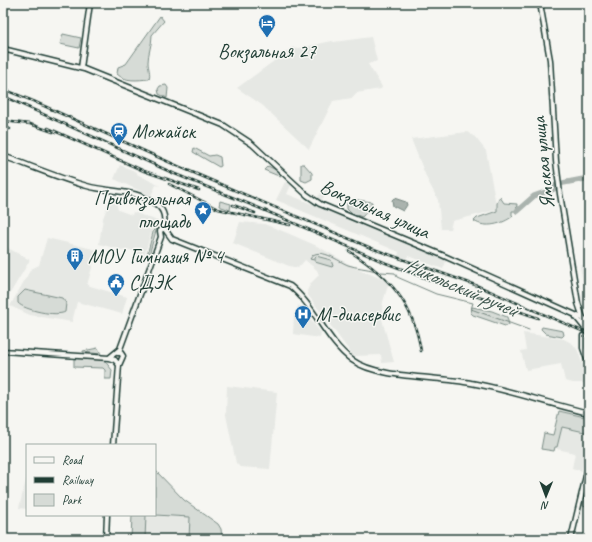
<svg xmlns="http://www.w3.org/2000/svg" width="592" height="542" font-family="Caveat,sans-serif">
	<rect width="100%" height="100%" fill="#f6f6f2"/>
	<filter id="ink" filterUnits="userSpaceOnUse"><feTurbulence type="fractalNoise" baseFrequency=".025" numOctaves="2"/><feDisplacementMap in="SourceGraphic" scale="8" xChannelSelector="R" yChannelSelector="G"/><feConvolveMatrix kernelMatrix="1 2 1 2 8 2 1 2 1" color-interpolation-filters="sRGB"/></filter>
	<g filter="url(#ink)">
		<!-- built -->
		<path fill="#e6e8e4" d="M371 37 377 61 368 64 382 87 381 89 356 93 352 98 333 101 309 149 262 105 237 88 293 47 295 49 332 41 334 42Z
			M467 132 475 137 486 151 497 210 452 221 450 229H441L438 200 427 179 411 139Z
			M120 165 137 172V174L160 186 156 185 151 196 114 179Z
			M285 182 291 185 287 194 312 204 328 184 332 188 316 206 447 259 443 269 408 256 406 259 398 256 399 252 276 200Z
			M110 200 116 202 118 210 132 215 133 212 155 220 143 260 136 258 133 251 127 249 126 251 99 244 103 218Z
			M240 222 264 224 285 232 317 246 356 268 389 282 383 302 381 316 394 362 382 363 381 355 353 356 308 295 307 291 311 283 319 275 317 270 305 260 298 268 289 266 233 243Z
			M47 238 97 250 87 285 127 297 122 314 77 302 72 322 30 315 10 306 31 269 39 265Z
			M6 247 30 260 3 305V253Z
			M589 263V284H583L580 266Z
			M299 305 321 333 320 338 293 334 294 314Z
			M523 333 564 339 573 344 578 351 589 383H573L565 381 561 364 526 370 521 351 526 350Z
			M227 386 277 392 270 469 240 467 236 463 226 415Z
			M562 427 589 433 582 471 572 468 575 453 557 449Z
			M27 476V509L19 508Z
			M146 515 190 517 189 539H145Z"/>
		<!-- green -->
		<path fill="#d6dbd6" stroke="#7a8c85" d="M160 16 164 21 152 35C152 45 148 53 148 62 148 68 151 73 149 79 138 80 125 82 117 74L118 67 126 64Z
			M63 34 81 38 79 48 60 44Z
			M166 85 168 88 167 98 159 94 158 89 160 86Z
			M194 148 209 156 215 155 220 157 221 166 219 167 193 152Z
			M301 164H304L312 173V179L306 182 301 180Z
			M268 166 280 172 281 177 264 170Z
			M500 197 504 203 517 204 516 211H512V215L513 216C503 224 485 229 474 221L477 218 497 211V203Z
			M358 200 372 202 371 207 362 217 351 213 347 209V203Z
			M220 201 231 204 230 210 219 206Z
			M156 221 158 224 149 255 146 259Z
			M316 256 331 260 333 266 332 267 315 262V257Z
			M25 290 62 298 66 303 65 312C57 317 24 310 18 303V297Z
			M472 307 492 311 507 317 509 325 505 326 473 315 471 313Z
			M542 327 563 331 564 335 562 337 546 334 541 329Z
			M98 348 101 354 83 352V351Z
			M74 358 104 360 112 370 111 379H105V370L103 368 74 367Z
			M559 411 589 418V433L562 427 557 447H555L554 451 541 449 544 433 553 435Z
			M155 470 184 500 218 524 221 529 222 539H189L190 517 155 515Z
			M587 490 589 491V508L583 506Z
			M132 515H146L145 539H131Z"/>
		<!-- water -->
		<path fill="#aab3ae" stroke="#72847d" d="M394 198 406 202 407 205 403 211 393 206 392 200Z"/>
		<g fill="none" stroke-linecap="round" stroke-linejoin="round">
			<!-- stream -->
			<path stroke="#72847d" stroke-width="1" d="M314 260 310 259 313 255C323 249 338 261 348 265 357 268 366 268 376 271
				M381 272 395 273 397 277 436 294 473 303 471 309 529 330
				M586 344 589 345"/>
			<!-- river -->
			<path stroke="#aab3ae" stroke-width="5.5" d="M563 183 589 178
				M517 211 534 196 554 189 556 185"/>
			<!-- secondary-tunnel -->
			<path stroke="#cbd1cc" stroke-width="4" stroke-dasharray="4 2" stroke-linecap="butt" d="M583 336 584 330"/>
			<!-- secondary casing -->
			<g stroke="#1f3d34" stroke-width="7">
				<path id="secondary" d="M540 3 550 60 556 161 560 194 578 303 587 330
					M3 49 84 69 223 125 252 144 307 195 320 204 442 255 589 321
					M81 68 90 3
					M3 156C31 166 58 178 87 186 111 193 134 188 157 205 165 211 165 219 164 228
					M164 228 172 239 290 286C315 306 326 341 352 360 378 379 439 376 471 383 511 390 549 404 589 413
					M576 317 584 327
					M583 336V348L589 365
					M3 351 109 358 115 360 119 365
					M117 353H121L123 356 119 365
					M109 358 120 349 161 237 160 231 164 228
					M113 445 119 365
					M586 476 589 484
					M583 489 585 486 589 488
					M106 539 107 515
					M571 539 589 463"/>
			</g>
			<!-- secondary -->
			<use href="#secondary" stroke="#f6f6f2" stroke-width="4"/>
			<!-- rail casing -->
			<g stroke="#1f3d34" stroke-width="2.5">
				<path id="rail" d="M3 89 33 101 180 167 371 248 478 286 589 334
					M3 96 175 174 259 208 386 263 433 281 538 318
					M3 121 30 124 53 132
					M3 127 10 129
					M48 128 144 171 199 190
					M169 184 218 209 290 225
					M233 205 255 213
					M349 251C390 277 413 303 421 351"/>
			</g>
			<!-- rail -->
			<use href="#rail" stroke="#f6f6f2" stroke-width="1" stroke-dasharray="3" stroke-linecap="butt"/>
		</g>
	</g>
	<!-- icons -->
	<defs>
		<g id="hotel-pin" transform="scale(0.9)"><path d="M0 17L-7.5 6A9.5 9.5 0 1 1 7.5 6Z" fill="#1f6fb2" stroke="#f6f6f2"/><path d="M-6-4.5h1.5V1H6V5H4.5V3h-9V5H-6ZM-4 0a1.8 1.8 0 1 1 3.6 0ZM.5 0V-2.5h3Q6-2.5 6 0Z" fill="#fff"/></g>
		<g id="station-pin" transform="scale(0.9)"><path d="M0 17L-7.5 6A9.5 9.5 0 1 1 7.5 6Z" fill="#1f6fb2" stroke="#f6f6f2"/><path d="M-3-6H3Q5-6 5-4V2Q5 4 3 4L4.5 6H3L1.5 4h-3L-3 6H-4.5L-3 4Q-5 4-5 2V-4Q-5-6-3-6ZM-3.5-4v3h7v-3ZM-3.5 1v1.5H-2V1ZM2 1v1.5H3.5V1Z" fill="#fff"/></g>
		<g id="sight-pin" transform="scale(0.9)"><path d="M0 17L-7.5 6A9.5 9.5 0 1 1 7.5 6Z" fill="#1f6fb2" stroke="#f6f6f2"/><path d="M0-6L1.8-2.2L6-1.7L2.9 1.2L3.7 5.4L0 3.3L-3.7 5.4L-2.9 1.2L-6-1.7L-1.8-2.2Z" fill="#fff"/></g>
		<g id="building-pin" transform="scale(0.9)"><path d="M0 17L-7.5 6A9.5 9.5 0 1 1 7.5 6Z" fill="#1f6fb2" stroke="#f6f6f2"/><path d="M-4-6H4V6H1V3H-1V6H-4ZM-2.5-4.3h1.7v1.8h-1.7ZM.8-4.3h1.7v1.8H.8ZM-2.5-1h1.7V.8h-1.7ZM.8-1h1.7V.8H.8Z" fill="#fff"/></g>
		<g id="civic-pin" transform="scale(0.9)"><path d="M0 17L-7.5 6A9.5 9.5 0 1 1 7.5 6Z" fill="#1f6fb2" stroke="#f6f6f2"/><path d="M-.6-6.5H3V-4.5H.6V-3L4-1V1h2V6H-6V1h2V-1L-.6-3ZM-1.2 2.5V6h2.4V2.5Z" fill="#fff"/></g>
		<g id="hospital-pin" transform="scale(0.9)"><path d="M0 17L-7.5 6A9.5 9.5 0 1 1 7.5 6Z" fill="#1f6fb2" stroke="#f6f6f2"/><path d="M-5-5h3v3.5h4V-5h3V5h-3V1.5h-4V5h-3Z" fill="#fff"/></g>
	</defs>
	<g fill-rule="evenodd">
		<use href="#hotel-pin" x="267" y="23"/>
		<use href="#station-pin" x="119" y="131"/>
		<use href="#sight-pin" x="203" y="210"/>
		<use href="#building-pin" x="75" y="256"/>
		<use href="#civic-pin" x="116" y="282"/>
		<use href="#hospital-pin" x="303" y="314"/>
	</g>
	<g text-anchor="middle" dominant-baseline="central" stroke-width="3" stroke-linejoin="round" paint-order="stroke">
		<!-- poi labels -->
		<g font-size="20" fill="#1f3d34" stroke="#f6f6f2" text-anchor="start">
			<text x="267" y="51" text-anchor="middle">Вокзальная 27</text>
			<text x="132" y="131">Можайск</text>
			<text x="190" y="198" text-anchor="end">Привокзальная<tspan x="190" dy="23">площадь</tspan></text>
			<text x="88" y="256">МОУ Гимназия № 4</text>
			<text x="129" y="282">СДЭК</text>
			<text x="316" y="314">М-диасервис</text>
		</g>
		<!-- street labels -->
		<g font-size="20" fill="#1f3d34" stroke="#f6f6f2">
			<text transform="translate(543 163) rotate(-96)">Ямская улица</text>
			<text transform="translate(375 209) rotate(24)">Вокзальная улица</text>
		</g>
		<!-- water labels -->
		<g font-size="21" font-style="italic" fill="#425a52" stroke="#f6f6f2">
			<text transform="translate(461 287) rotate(23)">Никольский ручей</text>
		</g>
	</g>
	<!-- margin -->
	<rect width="592" height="542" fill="none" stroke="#f6f6f2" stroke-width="16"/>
	<rect x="8" y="8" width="576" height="526" fill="none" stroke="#1f3d34" stroke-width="1.5" filter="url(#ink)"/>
	<!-- legend -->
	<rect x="26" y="444" width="130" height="72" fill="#f6f6f2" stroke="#a0aca6"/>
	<rect x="34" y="457" width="20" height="6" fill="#f6f6f2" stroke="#a0aca6"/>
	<text x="62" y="464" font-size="12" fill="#1f3d34">Road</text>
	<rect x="34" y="477" width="20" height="6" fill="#1f3d34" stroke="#a0aca6"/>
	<text x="62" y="484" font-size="12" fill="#1f3d34">Railway</text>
	<rect x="34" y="494" width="20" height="12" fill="#d6dbd6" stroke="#a0aca6"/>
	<text x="62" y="504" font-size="12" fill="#1f3d34">Park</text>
	<!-- north arrow -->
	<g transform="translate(546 496) rotate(181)" stroke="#f6f6f2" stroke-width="3" paint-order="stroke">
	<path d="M0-3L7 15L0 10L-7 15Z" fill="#1f3d34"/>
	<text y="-6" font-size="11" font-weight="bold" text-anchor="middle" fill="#1f3d34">N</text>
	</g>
</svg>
